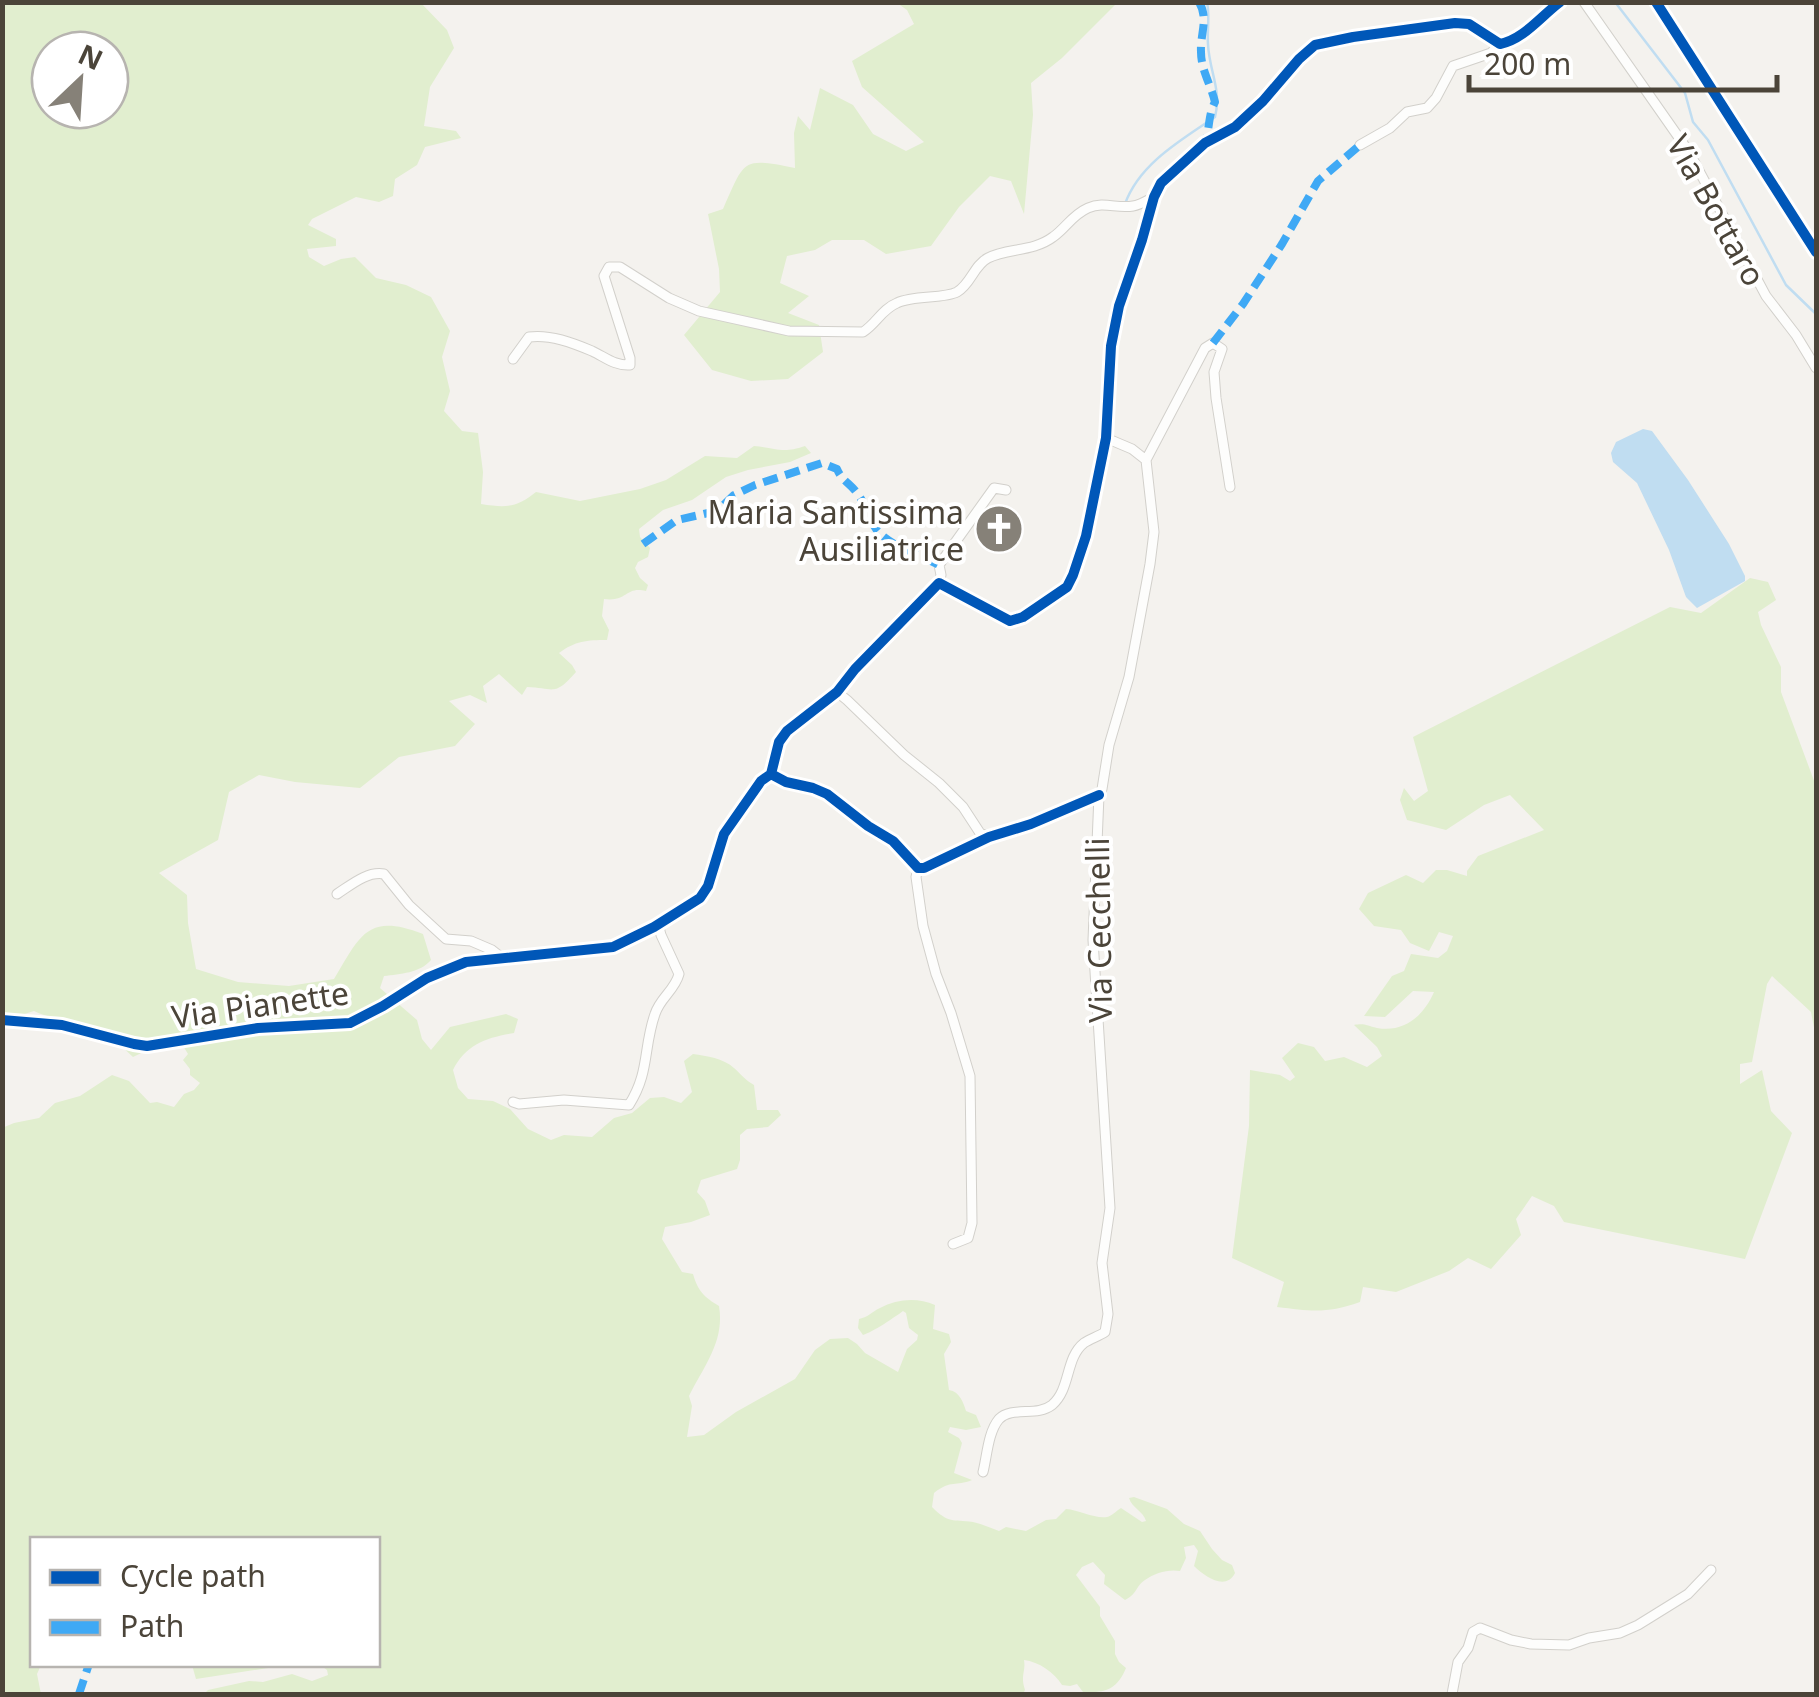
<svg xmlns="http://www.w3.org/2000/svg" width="1819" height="1697" font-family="'Noto Sans',sans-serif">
	<rect width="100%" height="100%" fill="#f4f2ee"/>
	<!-- green -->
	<path fill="#e1eecf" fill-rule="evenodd" d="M3 3H421L447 30 454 48 430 87 424 126 456 131 461 138 425 147 417 165 395 179 393 196 379 202 356 197 312 219 308 225 336 239V246L307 249 309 257 324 266 341 259 355 257 376 278 406 285 431 297 450 331 442 357 450 391 444 411 462 431 478 433 483 472 481 504C506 508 516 508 536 492L580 501 640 489 666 480 705 456 737 458 754 446C777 448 782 454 805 446L811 453 790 462 748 470 726 477 692 500 663 510 639 529 640 537 650 548 648 557 638 562 635 568 640 578 648 585 646 591C625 586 628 602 604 599L602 616 609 630 607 640C587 640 575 641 559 653L572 665 576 672C554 697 555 688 527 687L522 695 499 674 483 686 487 703 470 695 449 701 475 724 455 746 399 757 360 788 295 782 259 775 229 792 218 840 159 873 187 895 188 923 196 969 238 982 289 986 334 979C361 934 368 913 423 934L431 960C420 973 400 974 384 976L380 988 417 1020 422 1039 431 1050 450 1027 506 1014 518 1019 514 1033C487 1037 465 1045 453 1070L458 1088 468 1099 493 1101 510 1109 528 1129 551 1140 564 1135 592 1137 614 1118 632 1113 650 1098 664 1097 681 1103 692 1092 684 1061 693 1054C707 1056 723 1058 734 1068 742 1075 745 1080 754 1085L757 1110H778L781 1115 768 1127 747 1129 740 1135V1160L737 1169 701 1180 697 1192 705 1201 710 1215 691 1222 665 1227 662 1239 682 1272 693 1274C698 1291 704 1297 719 1306 725 1341 704 1366 689 1396L692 1406 687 1437 704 1435 736 1412 795 1379 815 1350 830 1339 848 1338 857 1344 865 1353 898 1372 907 1349 917 1340 918 1335 909 1328 906 1313 903 1311C895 1317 873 1332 863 1335L858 1328 859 1319C869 1317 871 1312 880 1308 897 1299 917 1297 935 1305L933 1329 949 1334 951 1342 944 1354 949 1390C960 1392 963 1402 966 1411L976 1415 981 1427 966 1430 950 1427 948 1432 959 1438 962 1443 954 1473 972 1480C955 1487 952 1479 934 1493L932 1507C949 1524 952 1519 973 1522 982 1524 991 1528 999 1531L1006 1527 1026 1531 1046 1520 1056 1519 1066 1509C1079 1510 1095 1519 1107 1517 1112 1516 1116 1511 1121 1508L1142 1522 1146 1521C1143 1511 1132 1508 1129 1498L1134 1497 1167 1509 1184 1524 1200 1531 1212 1549 1222 1560 1232 1565 1235 1573C1226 1591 1205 1577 1194 1566L1198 1551 1194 1545 1184 1547 1186 1558 1180 1571C1168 1569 1155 1573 1145 1580 1135 1587 1138 1593 1125 1600L1104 1584 1105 1575 1093 1562 1082 1567 1076 1575 1100 1607V1616L1115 1641V1654L1119 1662 1126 1668C1117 1690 1105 1693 1083 1692L1077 1684 1070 1686 1062 1685C1054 1672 1039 1662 1024 1660 1026 1672 1020 1675 1025 1690L1023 1694H204L208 1690 249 1681 263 1682 292 1674 312 1681 328 1675 327 1670 320 1665 378 1664V1540H32V1664L41 1665 37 1674 41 1694H3L2 1128 14 1123 39 1118 55 1103 80 1096 112 1075 129 1081 150 1103 157 1102 174 1107 184 1094 194 1090 200 1083 190 1075V1069L183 1060 188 1054 177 1036 133 1057C123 1048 112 1035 100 1030 79 1021 55 1021 34 1011L15 1017 3 1016ZM50 50H110V110H50Z
		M897 3H1117L1062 58 1031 83 1033 115 1024 214 1011 181 990 176 959 207 931 246 886 254 864 240H832L815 250 787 256 780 283 809 296 788 313 819 325 823 352 788 379 751 381 712 370 684 335 720 292 719 269 708 214 723 209C745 160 741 157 795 168L794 133 798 116 810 130 820 88 853 105 873 134 906 151 924 142 862 87 852 61 914 24 907 10Z
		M1750 578 1768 582 1776 600 1758 612 1761 625 1781 667V692L1816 786V1038L1811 1012 1772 976 1767 984 1752 1062 1740 1064V1084L1762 1070 1771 1111 1792 1133 1745 1259 1564 1222 1554 1206 1532 1196 1516 1219 1521 1235 1491 1269 1468 1258 1449 1271 1396 1292 1363 1287 1360 1302C1326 1314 1311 1311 1277 1307L1284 1282 1232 1258 1249 1126 1250 1070 1280 1075 1290 1081 1295 1077 1282 1058 1298 1043 1314 1047 1325 1061 1344 1057 1367 1067 1382 1056 1377 1047 1354 1025C1365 1023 1367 1026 1377 1028 1405 1033 1424 1015 1434 992L1413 991 1385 1017 1364 1016 1392 976 1404 971 1411 954 1438 958 1447 951 1453 936 1439 932 1429 951 1410 943 1401 930 1374 926 1359 909 1368 893 1406 875 1423 883 1436 870H1447L1467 876V871L1478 856 1544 830 1510 795 1484 805 1446 830 1407 820 1400 800 1404 788 1414 801 1428 791 1413 737 1670 607 1701 613Z
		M192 1665H268V1668L196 1679Z"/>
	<!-- water -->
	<path fill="#c0ddf1" d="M1643 429 1652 431 1688 480 1729 544 1745 576V581L1697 608 1686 597 1669 550 1637 483 1613 462 1611 453 1616 442Z"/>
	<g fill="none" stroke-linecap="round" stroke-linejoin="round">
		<!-- stream -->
		<path stroke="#c0ddf1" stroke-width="2.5" d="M1615 2 1685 93 1693 122 1708 140 1786 285 1816 314
			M1125 204C1139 164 1181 140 1215 117 1222 89 1209 71 1208 44 1207 29 1210 17 1207 2"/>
		<!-- street casing -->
		<g stroke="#d2d0cb" stroke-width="11">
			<path id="street" d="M1584 2 1689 152 1766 296 1796 335 1816 368
				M1360 145 1390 128 1407 112 1427 108 1436 98 1453 66 1491 53 1500 44
				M513 359 529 337C550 334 573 343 592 351 605 357 615 366 630 365V358L604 276 609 267H620L669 298 699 311 789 331 863 332C876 324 882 309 897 303 914 295 944 299 957 292 971 284 974 265 988 258 1007 248 1033 252 1053 237 1066 228 1072 215 1088 208 1104 201 1117 209 1133 206 1140 205 1148 200 1154 197
				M1146 460 1205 348 1213 343 1222 349 1214 372 1216 398 1230 487
				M939 583 941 575 939 565 994 488 1006 490
				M837 692 847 700 904 755 939 783 963 807 980 833 989 837
				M771 774 779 742 787 731 837 692 855 669 939 583 1010 621 1023 617 1067 587 1073 575 1086 536 1106 438 1111 346 1119 306 1142 240 1154 197 1161 183 1205 143 1235 127 1263 101 1299 59 1315 45 1353 37 1455 23 1469 24 1500 44C1524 39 1540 17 1560 2
				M918 868 916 877 923 926 936 974 951 1013 970 1076 972 1223 968 1238 953 1244
				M337 894C351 885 367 871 384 874L409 905 446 939 471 941 492 950 501 957
				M2 1020 62 1025 134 1044 147 1046 258 1028 350 1023 383 1006 427 978 466 962 613 947 654 927 700 898 708 886 724 834 761 781 771 774 786 782 813 788 827 794 868 826 893 841 918 868H924L989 837 1031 824 1099 795
				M513 1102 519 1104 564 1100 629 1105C650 1072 643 1048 655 1014 660 998 675 990 679 974L661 935 658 923
				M983 1472C987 1456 988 1432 999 1419 1012 1406 1037 1417 1052 1405 1071 1389 1065 1358 1084 1343 1090 1339 1099 1336 1105 1332L1108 1314 1102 1263 1110 1208 1093 940 1099 795 1102 789 1109 745 1129 677 1150 564 1154 532 1146 460 1132 449 1106 438
				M1452 1694 1458 1662 1468 1648 1473 1632 1480 1628 1511 1640 1531 1644 1569 1645 1589 1638 1620 1633 1638 1625 1688 1594 1711 1570"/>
		</g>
		<!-- secondary casing -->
		<g stroke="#d3cfc5" stroke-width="15">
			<path id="secondary" d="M1656 2 1816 252"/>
		</g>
		<!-- street -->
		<use href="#street" stroke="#fdfdfc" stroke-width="9"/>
		<!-- secondary -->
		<use href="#secondary" stroke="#f7f6f1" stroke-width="12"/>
		<!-- quiet -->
		<path stroke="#3fa9f5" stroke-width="8" stroke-dasharray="15 8" stroke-linecap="butt" d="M1199 2C1209 19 1200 34 1201 52 1201 70 1211 85 1215 102 1208 115 1210 128 1205 143
			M1213 343 1243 304 1282 244 1318 181 1360 145
			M643 544 677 520 717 511 734 495 755 485 822 463 837 469C842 481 850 483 857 493 866 504 868 518 876 529 890 547 919 554 939 565
			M79 1694 89 1664"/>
		<!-- cycleway casing -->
		<g stroke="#fff" stroke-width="16">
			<path id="cycleway" d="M1656 2 1816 252
				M771 774 779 742 787 731 837 692 855 669 939 583 1010 621 1023 617 1067 587 1073 575 1086 536 1106 438 1111 346 1119 306 1142 240 1154 197 1161 183 1205 143 1235 127 1263 101 1299 59 1315 45 1353 37 1455 23 1469 24 1500 44C1524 39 1540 17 1560 2
				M2 1020 62 1025 134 1044 147 1046 258 1028 350 1023 383 1006 427 978 466 962 613 947 654 927 700 898 708 886 724 834 761 781 771 774 786 782 813 788 827 794 868 826 893 841 918 868H924L989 837 1031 824 1099 795"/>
		</g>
		<!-- cycleway -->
		<use href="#cycleway" stroke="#0057b8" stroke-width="10"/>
	</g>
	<!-- icons -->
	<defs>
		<g id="church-disc" transform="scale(2.5)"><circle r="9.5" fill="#868178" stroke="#fff"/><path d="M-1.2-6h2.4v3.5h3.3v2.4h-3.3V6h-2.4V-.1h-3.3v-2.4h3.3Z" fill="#fff"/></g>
	</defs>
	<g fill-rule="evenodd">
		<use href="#church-disc" x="999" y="529"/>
	</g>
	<g text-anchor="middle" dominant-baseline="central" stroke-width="8" stroke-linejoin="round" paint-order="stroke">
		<!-- street labels -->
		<g font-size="32" fill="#4b4439" stroke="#fff">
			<text transform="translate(1717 210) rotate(61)">Via Bottaro</text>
			<text transform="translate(1098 930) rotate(-91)">Via Cecchelli</text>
			<text transform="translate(260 1004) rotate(-8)">Via Pianette</text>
		</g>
		<!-- poi labels -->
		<g font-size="32" fill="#4b4439" stroke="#fff" text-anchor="end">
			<text x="964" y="511">Maria Santissima<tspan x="964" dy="37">Ausiliatrice</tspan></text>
		</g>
	</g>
	<!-- border -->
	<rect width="1819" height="1697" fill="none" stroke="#4b4439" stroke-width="10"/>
	<!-- legend -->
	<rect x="30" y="1537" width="350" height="130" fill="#ffffff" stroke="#b7b4b0" stroke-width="2.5"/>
	<rect x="50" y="1570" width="50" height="15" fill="#0057b8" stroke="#b7b4b0" stroke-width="2.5"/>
	<text x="120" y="1587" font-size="30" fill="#4b4439">Cycle path</text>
	<rect x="50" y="1620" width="50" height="15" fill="#3fa9f5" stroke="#b7b4b0" stroke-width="2.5"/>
	<text x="120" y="1637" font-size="30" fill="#4b4439">Path</text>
	<!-- north arrow -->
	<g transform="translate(80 80) rotate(25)"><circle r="48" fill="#ffffff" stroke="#b7b4b0" stroke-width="2.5"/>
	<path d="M0-8L18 38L0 25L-18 38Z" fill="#868178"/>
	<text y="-15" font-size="28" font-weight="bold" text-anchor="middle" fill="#4b4439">N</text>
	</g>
	<!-- scale -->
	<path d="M1469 75v15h308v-15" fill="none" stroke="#4b4439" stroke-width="5"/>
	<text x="1484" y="75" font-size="30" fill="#4b4439" stroke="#ffffff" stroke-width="8" paint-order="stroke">200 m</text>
</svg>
